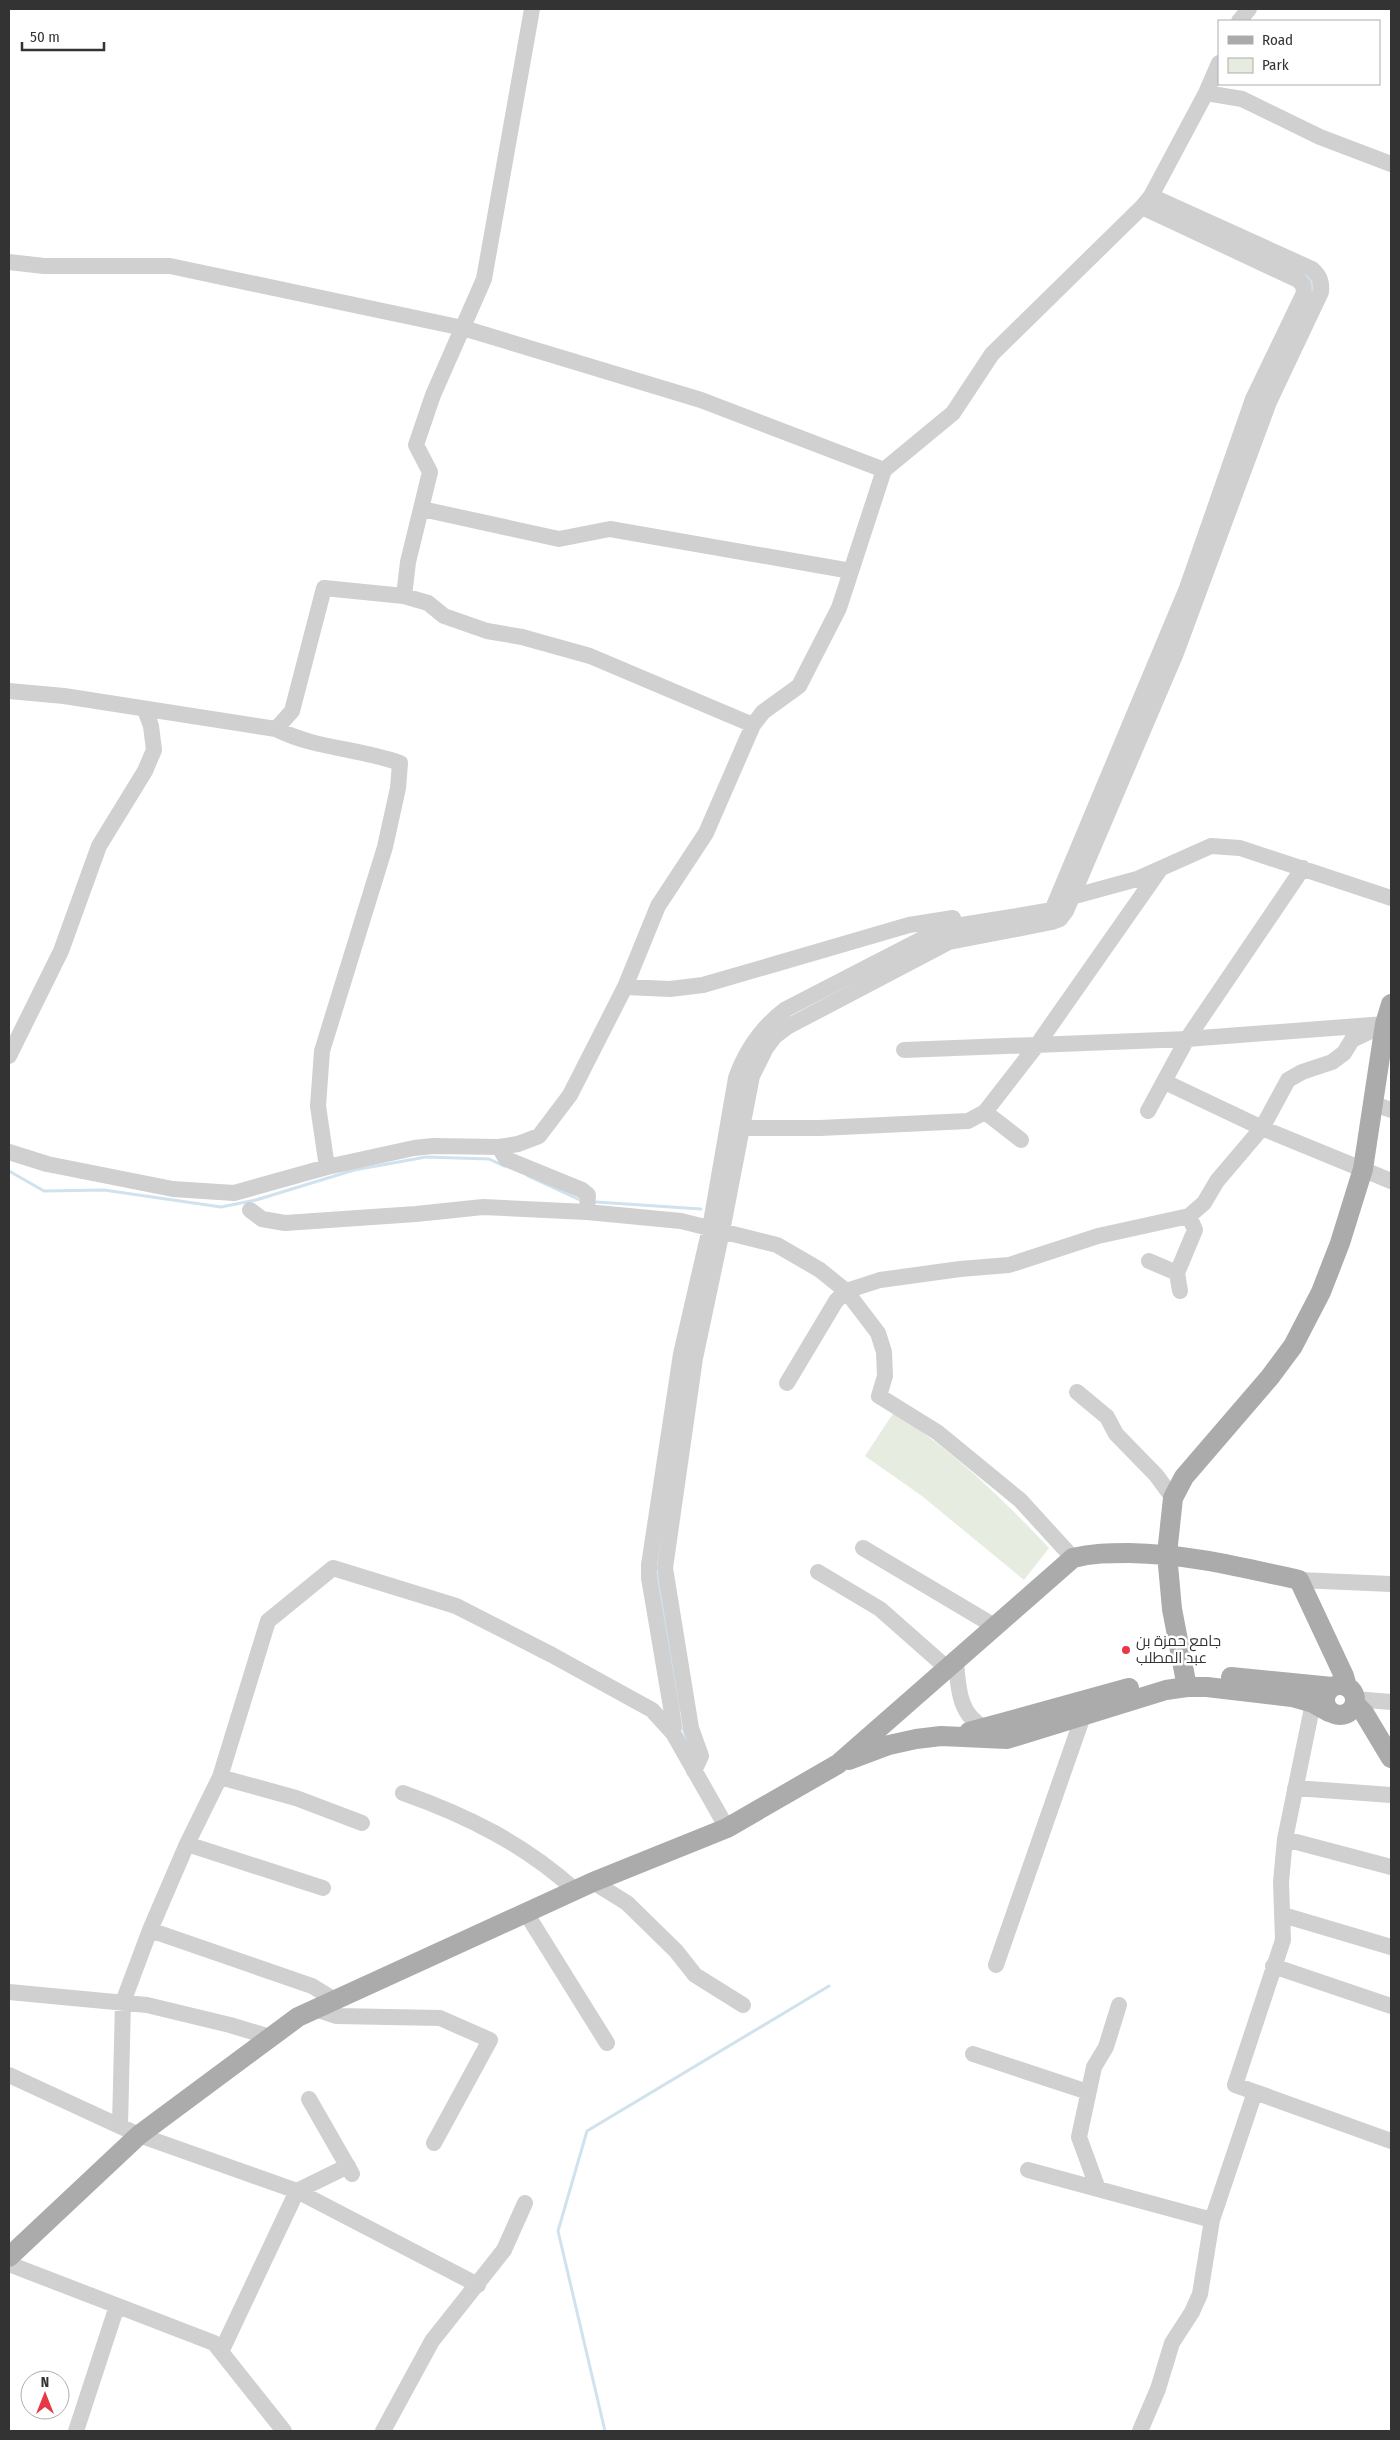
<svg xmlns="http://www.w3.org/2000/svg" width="1400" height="2440" font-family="'Fira Sans Condensed',Cairo,sans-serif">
	<rect width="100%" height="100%" fill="#fff"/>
	<!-- green -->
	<path fill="#e6ecdf" d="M894 1412C955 1453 999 1495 1049 1548L1024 1580 922 1496 865 1456Z"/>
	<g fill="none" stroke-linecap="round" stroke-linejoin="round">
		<!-- stream -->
		<path stroke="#cfe2ee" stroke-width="3" d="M1300 272C1309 277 1313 282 1313 293
			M9 1171 44 1191 104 1190 221 1207 256 1200 354 1170 426 1157 489 1159 504 1166
			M528 1176 580 1200
			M596 1202 701 1209
			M657 1575 680 1709
			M683 1728 688 1743
			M605 2431 558 2231 587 2131 829 1986"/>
		<!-- minor -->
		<path stroke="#d0d0d0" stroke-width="16" d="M1239 21 1249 9
			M1206 93 1242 99 1320 137 1391 164
			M9 262 44 266H170L463 328 701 400 884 470 953 413 992 354 1142 207 1151 196 1206 93 1219 63
			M422 509 559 539 610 529 851 571
			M404 596 428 603 444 616 487 631 522 637 590 656 753 725
			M9 691 64 696 276 729 292 711 324 588 404 596 408 562 430 472 416 445 433 395 484 279 532 9
			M276 729C316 749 358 748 400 763L398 788 385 847 322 1051 318 1106 327 1167
			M1064 899 1137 879 1211 846 1240 848 1391 898
			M625 987 658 906 706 833 753 725 763 712 799 686 839 608 884 470
			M9 1056 61 951 99 846 145 771 154 750 151 726 145 710
			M1165 1082 1262 1128 1391 1181
			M1374 1104 1391 1110
			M1148 1111 1187 1039 1303 868
			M985 1112 1021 1140
			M742 1128H820L968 1121 985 1112 1037 1045 1159 871
			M499 1147 506 1159 582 1190 588 1195 587 1212
			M9 1152 47 1164 173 1189 234 1193 327 1167 414 1148 433 1146 499 1147 518 1144 539 1136 570 1095 625 987 670 989 703 985 909 925 953 918
			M250 1210 262 1219 285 1223 416 1214 483 1207 587 1212 681 1221 777 1245 820 1270 846 1291 878 1333 884 1352 885 1376 879 1396 937 1432 1020 1500 1073 1558
			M1149 1261 1177 1273
			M1180 1291 1177 1273 1195 1230 1189 1216
			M787 1383 836 1301 846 1291 880 1280 960 1269 1009 1265 1098 1236 1189 1216 1204 1203 1217 1181 1262 1128 1288 1080 1302 1072 1332 1062 1344 1053 1352 1040 1385 1024 1187 1039 904 1050
			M1077 1392 1107 1417 1116 1434 1156 1475 1173 1498
			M863 1548 996 1627
			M818 1572 880 1609 948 1669
			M1299 1580 1391 1584
			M956 1662C958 1687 959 1717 986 1728
			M1355 1699 1391 1702
			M673 1733 674 1725 649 1578V1565L681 1354 710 1228 736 1078C746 1050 762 1027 786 1009L943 928 1047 911 1053 908 1187 588 1253 399 1304 293 1303 285 1298 280 1142 207
			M694 1771 701 1756 691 1728 665 1568 695 1358 722 1231 752 1076 766 1048 775 1036 787 1027 949 942 1052 922 1060 919 1066 911 1176 653 1269 402 1321 292C1322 282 1320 276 1312 269L1151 196
			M220 1777 296 1798 362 1823
			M1295 1788 1391 1795
			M403 1793C468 1816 524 1844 575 1890
			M1285 1839 1391 1867
			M187 1844 323 1888
			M593 1882 627 1903 676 1951 695 1975 743 2005
			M526 1913 607 2043
			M1283 1915 1391 1947
			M150 1930 312 1986 335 2000
			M996 1965 1083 1716
			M1273 1966 1391 2006
			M9 1992 147 2005 230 2025 270 2037
			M315 2009 336 2016 440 2018 490 2040 434 2143
			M973 2054 1088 2092
			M9 2075 139 2135 297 2191 478 2285
			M1255 2092 1235 2085 1283 1940 1281 1882 1285 1839 1313 1703
			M309 2099 352 2174
			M120 2126 123 2002 150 1930 187 1844 220 1777 268 1621 333 1568 456 1606 552 1655 652 1710 673 1733 727 1828
			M1028 2170 1212 2220
			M1098 2189 1079 2137 1094 2067 1106 2047 1119 2005
			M9 2264 214 2343 284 2431
			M221 2352 297 2191 348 2166
			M76 2431 117 2306
			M383 2431 432 2341 504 2250 525 2203
			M1140 2431 1158 2389 1172 2343 1192 2312 1200 2294 1212 2220 1255 2092 1391 2141"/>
		<!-- major -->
		<path stroke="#ababab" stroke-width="20" d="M1231 1677 1332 1687
			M1325 1700a15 15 0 1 1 30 0a15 15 0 1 1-30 0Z
			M1187 1687 1172 1609 1167 1554 1173 1498 1184 1477 1270 1377 1293 1346 1321 1292 1340 1243 1363 1169 1385 1024 1391 1004
			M1355 1704 1364 1713 1391 1758
			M969 1732 1129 1688
			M849 1760 889 1745 916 1739 941 1736 1007 1739 1166 1690 1187 1687H1207L1292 1697 1313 1703 1329 1712
			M9 2257 139 2135 298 2017 593 1882 727 1828 838 1764 1073 1558C1092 1553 1109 1553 1129 1553 1189 1554 1240 1567 1299 1580L1344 1676 1347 1687"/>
	</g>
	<!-- markers -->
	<circle fill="#e63946" stroke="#fff" stroke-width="2" cx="1126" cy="1650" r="5"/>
	<g text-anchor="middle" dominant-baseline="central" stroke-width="5" stroke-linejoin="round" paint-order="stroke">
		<!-- poi labels -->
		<g font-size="15" fill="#333" stroke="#fff" text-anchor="start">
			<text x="1136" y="1641">جامع حمزة بن<tspan x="1136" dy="17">عبد المطلب</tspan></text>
		</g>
	</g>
	<!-- border -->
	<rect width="1400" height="2440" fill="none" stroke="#333333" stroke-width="20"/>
	<!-- legend -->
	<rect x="1218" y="20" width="162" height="65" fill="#ffffff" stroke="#adadad"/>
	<rect x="1228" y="36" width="25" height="8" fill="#ababab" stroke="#adadad"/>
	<text x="1262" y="45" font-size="15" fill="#333333">Road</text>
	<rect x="1228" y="58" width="25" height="15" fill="#e6ecdf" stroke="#adadad"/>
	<text x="1262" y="70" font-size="15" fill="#333333">Park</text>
	<!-- north arrow -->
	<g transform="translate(45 2395)"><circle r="24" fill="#ffffff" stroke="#adadad"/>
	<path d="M0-4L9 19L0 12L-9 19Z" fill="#e63946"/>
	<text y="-8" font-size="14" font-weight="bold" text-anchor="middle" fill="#333333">N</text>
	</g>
	<!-- scale -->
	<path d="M22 42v8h82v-8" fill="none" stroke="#333333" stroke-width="2.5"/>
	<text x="30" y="42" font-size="15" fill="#333333" stroke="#ffffff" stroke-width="4" paint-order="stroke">50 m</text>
</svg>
